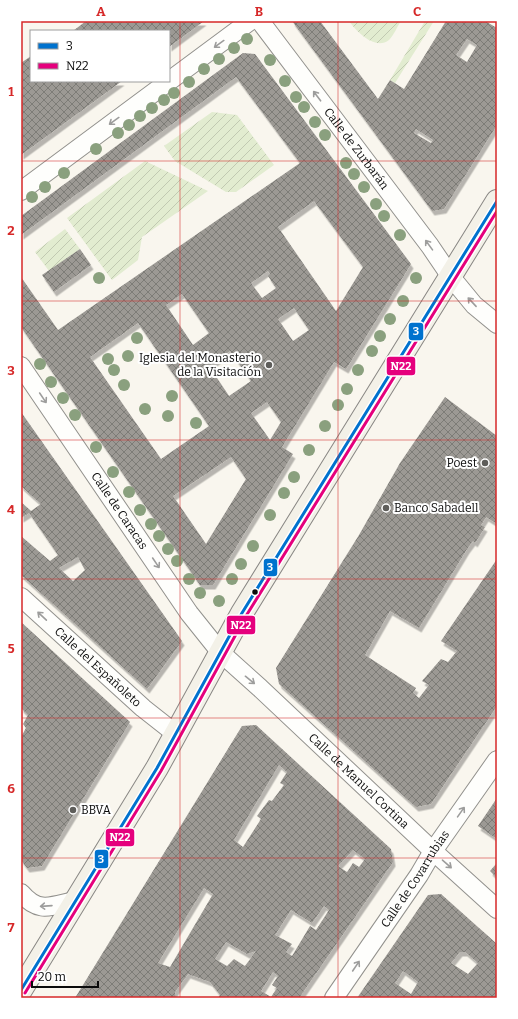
<svg xmlns="http://www.w3.org/2000/svg" width="518" height="1019" font-family="Bitter,serif">
	<defs>
		<pattern id="garden-furrows" width="10" height="10" patternUnits="userSpaceOnUse"><rect width="10" height="10" fill="#e2ecd0"/><path d="M-1 1l2-2M0 10L10 0M9 11l2-2" fill="none" stroke="#c1c9b1"/></pattern>
		<pattern id="building-cross-hatch" width="8" height="8" patternUnits="userSpaceOnUse"><rect width="8" height="8" fill="#9c9994"/><path d="M0 0l8 8M0 8l8-8" fill="none" stroke="#7d7b77"/></pattern>
		<filter id="shadow"><feDropShadow dx="2.5" dy="4.5" stdDeviation="0" flood-color="#0004"/></filter>
	</defs>
	<rect width="100%" height="100%" fill="#f9f6ee"/>
	<!-- garden -->
	<path fill="url(#garden-furrows)" d="M349 21H401C397 27 394 35 389 40 375 51 356 31 349 21Z
		M425 21H434L395 83 390 80Z
		M212 112 237 115 274 165 236 192H226L175 161 164 146Z
		M145 161 208 191 142 237 138 260 112 280 67 218Z
		M65 229 80 249 49 271 35 252Z"/>
	<!-- building -->
	<path fill="url(#building-cross-hatch)" fill-rule="evenodd" filter="url(#shadow)" d="M86 21H204L169 47V31H73Z
		M292 21H320L378 99 390 80 404 89 446 21H485L497 28V125L444 209 432 211ZM467 39 477 45 467 62 456 55ZM416 129 433 140 431 143 414 133Z
		M243 53 255 54 411 264 346 369 334 362 306 408 282 447 293 454 213 585H200L21 327V277L58 330 300 163 236 77 21 235V216ZM314 201 363 267 336 311 278 227ZM268 271 270 274 268 276 276 288 262 298 251 283ZM182 294 209 333 193 345 166 305ZM294 308 309 330 293 341 278 319ZM138 323 209 426 161 459 90 357ZM230 351 251 381 229 396 209 366ZM267 402 281 422 270 440 251 413ZM231 457 246 479 206 544 173 496Z
		M31 56V81H122L21 155V63Z
		M80 249 91 265 54 292 42 275Z
		M445 397 497 436V524L486 517 481 525 485 527 475 543 473 541 467 549 419 628 390 611 365 655 416 688 413 693 419 698 429 685 422 681 441 659 448 662 457 651 441 641 497 559V706L431 804 416 807 279 684 276 668 359 535 400 463Z
		M21 412 182 641 147 689 21 575V536L50 561 58 555 29 513 21 518V502L31 511 41 504 21 486ZM78 557 85 570 73 581 59 568Z
		M21 622 130 722 42 866 27 868 21 860V737L26 728 23 724 28 715 21 708Z
		M256 725 391 849 393 862 299 998H218L220 995 210 982 188 974 175 992 176 998H75L242 726ZM279 765 287 772 280 783 284 785 272 801 269 800 257 816 261 819 243 847 234 840ZM353 850 365 859 359 867 353 863 347 872 338 866ZM204 888 213 894 170 967 158 963ZM324 906 329 910 316 930 310 926 292 956 286 952 292 944 275 935 291 910 312 923ZM226 942 247 954 256 951 245 966 234 959 227 966 215 959ZM273 972 278 976 272 985 277 988 271 997 261 991Z
		M497 798V839L478 826Z
		M497 863V878L490 871Z
		M441 894 497 944V998H357L428 895ZM460 952H465L478 963 468 974 451 963ZM403 971 418 982 411 994 395 983Z"/>
	<g fill="none" stroke-linecap="round" stroke-linejoin="round">
		<!-- street casing -->
		<g stroke="#92918d" stroke-width="20">
			<g id="street">
				<path id="s1" d="M260 21 430 246 451 277 474 305 497 324"/>
				<path d="M21 191 250 21"/>
				<path id="s2" d="M21 366 189 613 221 653 260 688 433 851 497 909"/>
				<path id="s3" d="M21 597 143 708 176 734"/>
				<path d="M21 893C39 914 51 906 75 901"/>
				<path id="s4" d="M334 998 419 875 433 851 497 760"/>
			</g>
		</g>
		<!-- secondary casing -->
		<g stroke="#898784" stroke-width="24">
			<path id="secondary" d="M21 990 157 768 242 613 497 201"/>
		</g>
		<!-- street -->
		<use href="#street" stroke="#fefefc" stroke-width="18"/>
		<!-- secondary -->
		<use href="#secondary" stroke="#f3f1e8" stroke-width="22"/>
		<!-- bus-1 casing -->
		<g stroke="#fff" stroke-width="6">
			<path id="bus-1" d="M21 990 157 768 242 613 497 201"/>
		</g>
		<!-- bus-2 casing -->
		<g stroke="#fff" stroke-width="6">
			<path id="bus-2" d="M25 993 161 771 246 616 497 211"/>
		</g>
		<!-- bus-1 -->
		<use href="#bus-1" stroke="#0072ce" stroke-width="3"/>
		<!-- bus-2 -->
		<use href="#bus-2" stroke="#e5007d" stroke-width="3"/>
	</g>
	<!-- trees -->
	<g fill="#8aa07e">
		<circle cx="247" cy="39" r="6"/>
		<circle cx="234" cy="48" r="6"/>
		<circle cx="219" cy="59" r="6"/>
		<circle cx="270" cy="60" r="6"/>
		<circle cx="204" cy="69" r="6"/>
		<circle cx="285" cy="81" r="6"/>
		<circle cx="189" cy="82" r="6"/>
		<circle cx="174" cy="93" r="6"/>
		<circle cx="296" cy="97" r="6"/>
		<circle cx="164" cy="100" r="6"/>
		<circle cx="304" cy="107" r="6"/>
		<circle cx="152" cy="108" r="6"/>
		<circle cx="140" cy="116" r="6"/>
		<circle cx="315" cy="122" r="6"/>
		<circle cx="129" cy="125" r="6"/>
		<circle cx="118" cy="133" r="6"/>
		<circle cx="325" cy="135" r="6"/>
		<circle cx="96" cy="149" r="6"/>
		<circle cx="346" cy="163" r="6"/>
		<circle cx="64" cy="173" r="6"/>
		<circle cx="354" cy="174" r="6"/>
		<circle cx="45" cy="187" r="6"/>
		<circle cx="364" cy="187" r="6"/>
		<circle cx="32" cy="197" r="6"/>
		<circle cx="376" cy="204" r="6"/>
		<circle cx="384" cy="216" r="6"/>
		<circle cx="400" cy="235" r="6"/>
		<circle cx="99" cy="278" r="6"/>
		<circle cx="416" cy="278" r="6"/>
		<circle cx="403" cy="301" r="6"/>
		<circle cx="390" cy="319" r="6"/>
		<circle cx="380" cy="336" r="6"/>
		<circle cx="137" cy="338" r="6"/>
		<circle cx="372" cy="351" r="6"/>
		<circle cx="128" cy="356" r="6"/>
		<circle cx="108" cy="359" r="6"/>
		<circle cx="40" cy="364" r="6"/>
		<circle cx="114" cy="370" r="6"/>
		<circle cx="358" cy="370" r="6"/>
		<circle cx="51" cy="382" r="6"/>
		<circle cx="124" cy="385" r="6"/>
		<circle cx="347" cy="389" r="6"/>
		<circle cx="172" cy="396" r="6"/>
		<circle cx="63" cy="398" r="6"/>
		<circle cx="338" cy="405" r="6"/>
		<circle cx="145" cy="409" r="6"/>
		<circle cx="75" cy="415" r="6"/>
		<circle cx="168" cy="416" r="6"/>
		<circle cx="196" cy="423" r="6"/>
		<circle cx="325" cy="426" r="6"/>
		<circle cx="96" cy="447" r="6"/>
		<circle cx="309" cy="450" r="6"/>
		<circle cx="113" cy="472" r="6"/>
		<circle cx="294" cy="477" r="6"/>
		<circle cx="129" cy="492" r="6"/>
		<circle cx="284" cy="493" r="6"/>
		<circle cx="140" cy="510" r="6"/>
		<circle cx="270" cy="515" r="6"/>
		<circle cx="151" cy="524" r="6"/>
		<circle cx="159" cy="536" r="6"/>
		<circle cx="253" cy="546" r="6"/>
		<circle cx="168" cy="549" r="6"/>
		<circle cx="177" cy="561" r="6"/>
		<circle cx="241" cy="564" r="6"/>
		<circle cx="189" cy="579" r="6"/>
		<circle cx="232" cy="579" r="6"/>
		<circle cx="200" cy="593" r="6"/>
		<circle cx="219" cy="601" r="6"/>
	</g>
	<!-- one-way arrows -->
	<defs><path id="oneway-shaft" d="M-6 0H5M1.5-3L5.5 0L1.5 3" fill="none" stroke-width="1.6" stroke-linecap="round" stroke-linejoin="round"/></defs>
	<g stroke="#9d9d9c">
		<use href="#oneway-shaft" transform="translate(219 44) rotate(144)"/>
		<use href="#oneway-shaft" transform="translate(317 96) rotate(-127)"/>
		<use href="#oneway-shaft" transform="translate(114 121) rotate(144)"/>
		<use href="#oneway-shaft" transform="translate(429 245) rotate(-126)"/>
		<use href="#oneway-shaft" transform="translate(472 302) rotate(-133)"/>
		<use href="#oneway-shaft" transform="translate(43 398) rotate(56)"/>
		<use href="#oneway-shaft" transform="translate(156 563) rotate(56)"/>
		<use href="#oneway-shaft" transform="translate(42 616) rotate(-137)"/>
		<use href="#oneway-shaft" transform="translate(250 680) rotate(39)"/>
		<use href="#oneway-shaft" transform="translate(461 812) rotate(-55)"/>
		<use href="#oneway-shaft" transform="translate(447 864) rotate(41)"/>
		<use href="#oneway-shaft" transform="translate(46 906) rotate(176)"/>
		<use href="#oneway-shaft" transform="translate(356 966) rotate(-56)"/>
	</g>
	<!-- grid -->
	<path fill="none" stroke="#d62828" stroke-width="1" stroke-opacity="0.55" d="M180 21V998M338 21V998M21 161H497M21 301H497M21 440H497M21 579H497M21 718H497M21 858H497"/>
	<!-- markers -->
	<g fill="#5e5d5a" stroke="#fff" stroke-width="1.5">
		<circle cx="269" cy="365" r="4"/>
		<circle cx="485" cy="463" r="4"/>
		<circle cx="386" cy="508" r="4"/>
		<circle cx="73" cy="810" r="4"/>
	</g>
	<circle fill="#0b0b0b" stroke="#fff" stroke-width="1.5" cx="255" cy="592" r="3.5"/>
	<g text-anchor="middle" dominant-baseline="central" stroke-width="4" stroke-linejoin="round" paint-order="stroke">
		<!-- street labels -->
		<g font-size="12" fill="#0b0b0b" stroke="#fff">
			<text stroke="none"><textPath href="#s1" startOffset="160">Calle de Zurbarán</textPath></text>
			<text stroke="none"><textPath href="#s2" startOffset="175">Calle de Caracas</textPath></text>
			<text stroke="none"><textPath href="#s3" startOffset="104">Calle del Españoleto</textPath></text>
			<text stroke="none"><textPath href="#s2" startOffset="538">Calle de Manuel Cortina</textPath></text>
			<text stroke="none"><textPath href="#s4" startOffset="144">Calle de Covarrubias</textPath></text>
		</g>
		<!-- poi labels -->
		<g font-size="12" fill="#0b0b0b" stroke="#fff" text-anchor="end">
			<text x="261" y="358">Iglesia del Monasterio<tspan x="261" dy="14">de la Visitación</tspan></text>
			<text x="477" y="463">Poest</text>
			<text x="394" y="508" text-anchor="start">Banco Sabadell</text>
			<text x="81" y="810" text-anchor="start">BBVA</text>
		</g>
	</g>
	<g stroke="#fff" stroke-width="1.5">
		<rect x="408" y="322" width="16" height="19" rx="4" fill="#0072ce"/>
		<rect x="386" y="356" width="30" height="20" rx="4" fill="#e5007d"/>
		<rect x="263" y="558" width="15" height="19" rx="4" fill="#0072ce"/>
		<rect x="226" y="615" width="30" height="20" rx="4" fill="#e5007d"/>
		<rect x="105" y="828" width="30" height="19" rx="4" fill="#e5007d"/>
		<rect x="94" y="849" width="15" height="20" rx="4" fill="#0072ce"/>
	</g>
	<g font-size="11" text-anchor="middle" font-weight="bold" fill="#fff">
		<text x="416" y="335">3</text>
		<text x="401" y="370">N22</text>
		<text x="270" y="571">3</text>
		<text x="241" y="629">N22</text>
		<text x="120" y="841">N22</text>
		<text x="101" y="863">3</text>
	</g>
	<!-- border -->
	<rect width="518" height="1019" fill="none" stroke="#ffffff" stroke-width="44"/>
	<!-- legend -->
	<rect x="30" y="30" width="140" height="52" fill="#ffffff" stroke="#9d9d9d"/>
	<rect x="38" y="43" width="20" height="6" fill="#0072ce" stroke="#9d9d9d"/>
	<text x="66" y="50" font-size="12" fill="#0b0b0b">3</text>
	<rect x="38" y="63" width="20" height="6" fill="#e5007d" stroke="#9d9d9d"/>
	<text x="66" y="70" font-size="12" fill="#0b0b0b">N22</text>
	<!-- scale -->
	<path d="M32 981v6h66v-6" fill="none" stroke="#0b0b0b" stroke-width="2"/>
	<text x="38" y="981" font-size="12" fill="#0b0b0b" stroke="#ffffff" stroke-width="3" paint-order="stroke">20 m</text>
	<rect x="22" y="22" width="474" height="975" fill="none" stroke="#d62828" stroke-width="1.5"/>
	<g font-size="13" text-anchor="middle" font-weight="bold" fill="#d62828">
		<text x="101" y="16">A</text>
		<text x="259" y="16">B</text>
		<text x="417" y="16">C</text>
		<text x="11" y="96">1</text>
		<text x="11" y="235">2</text>
		<text x="11" y="375">3</text>
		<text x="11" y="514">4</text>
		<text x="11" y="653">5</text>
		<text x="11" y="793">6</text>
		<text x="11" y="932">7</text>
	</g>
</svg>
